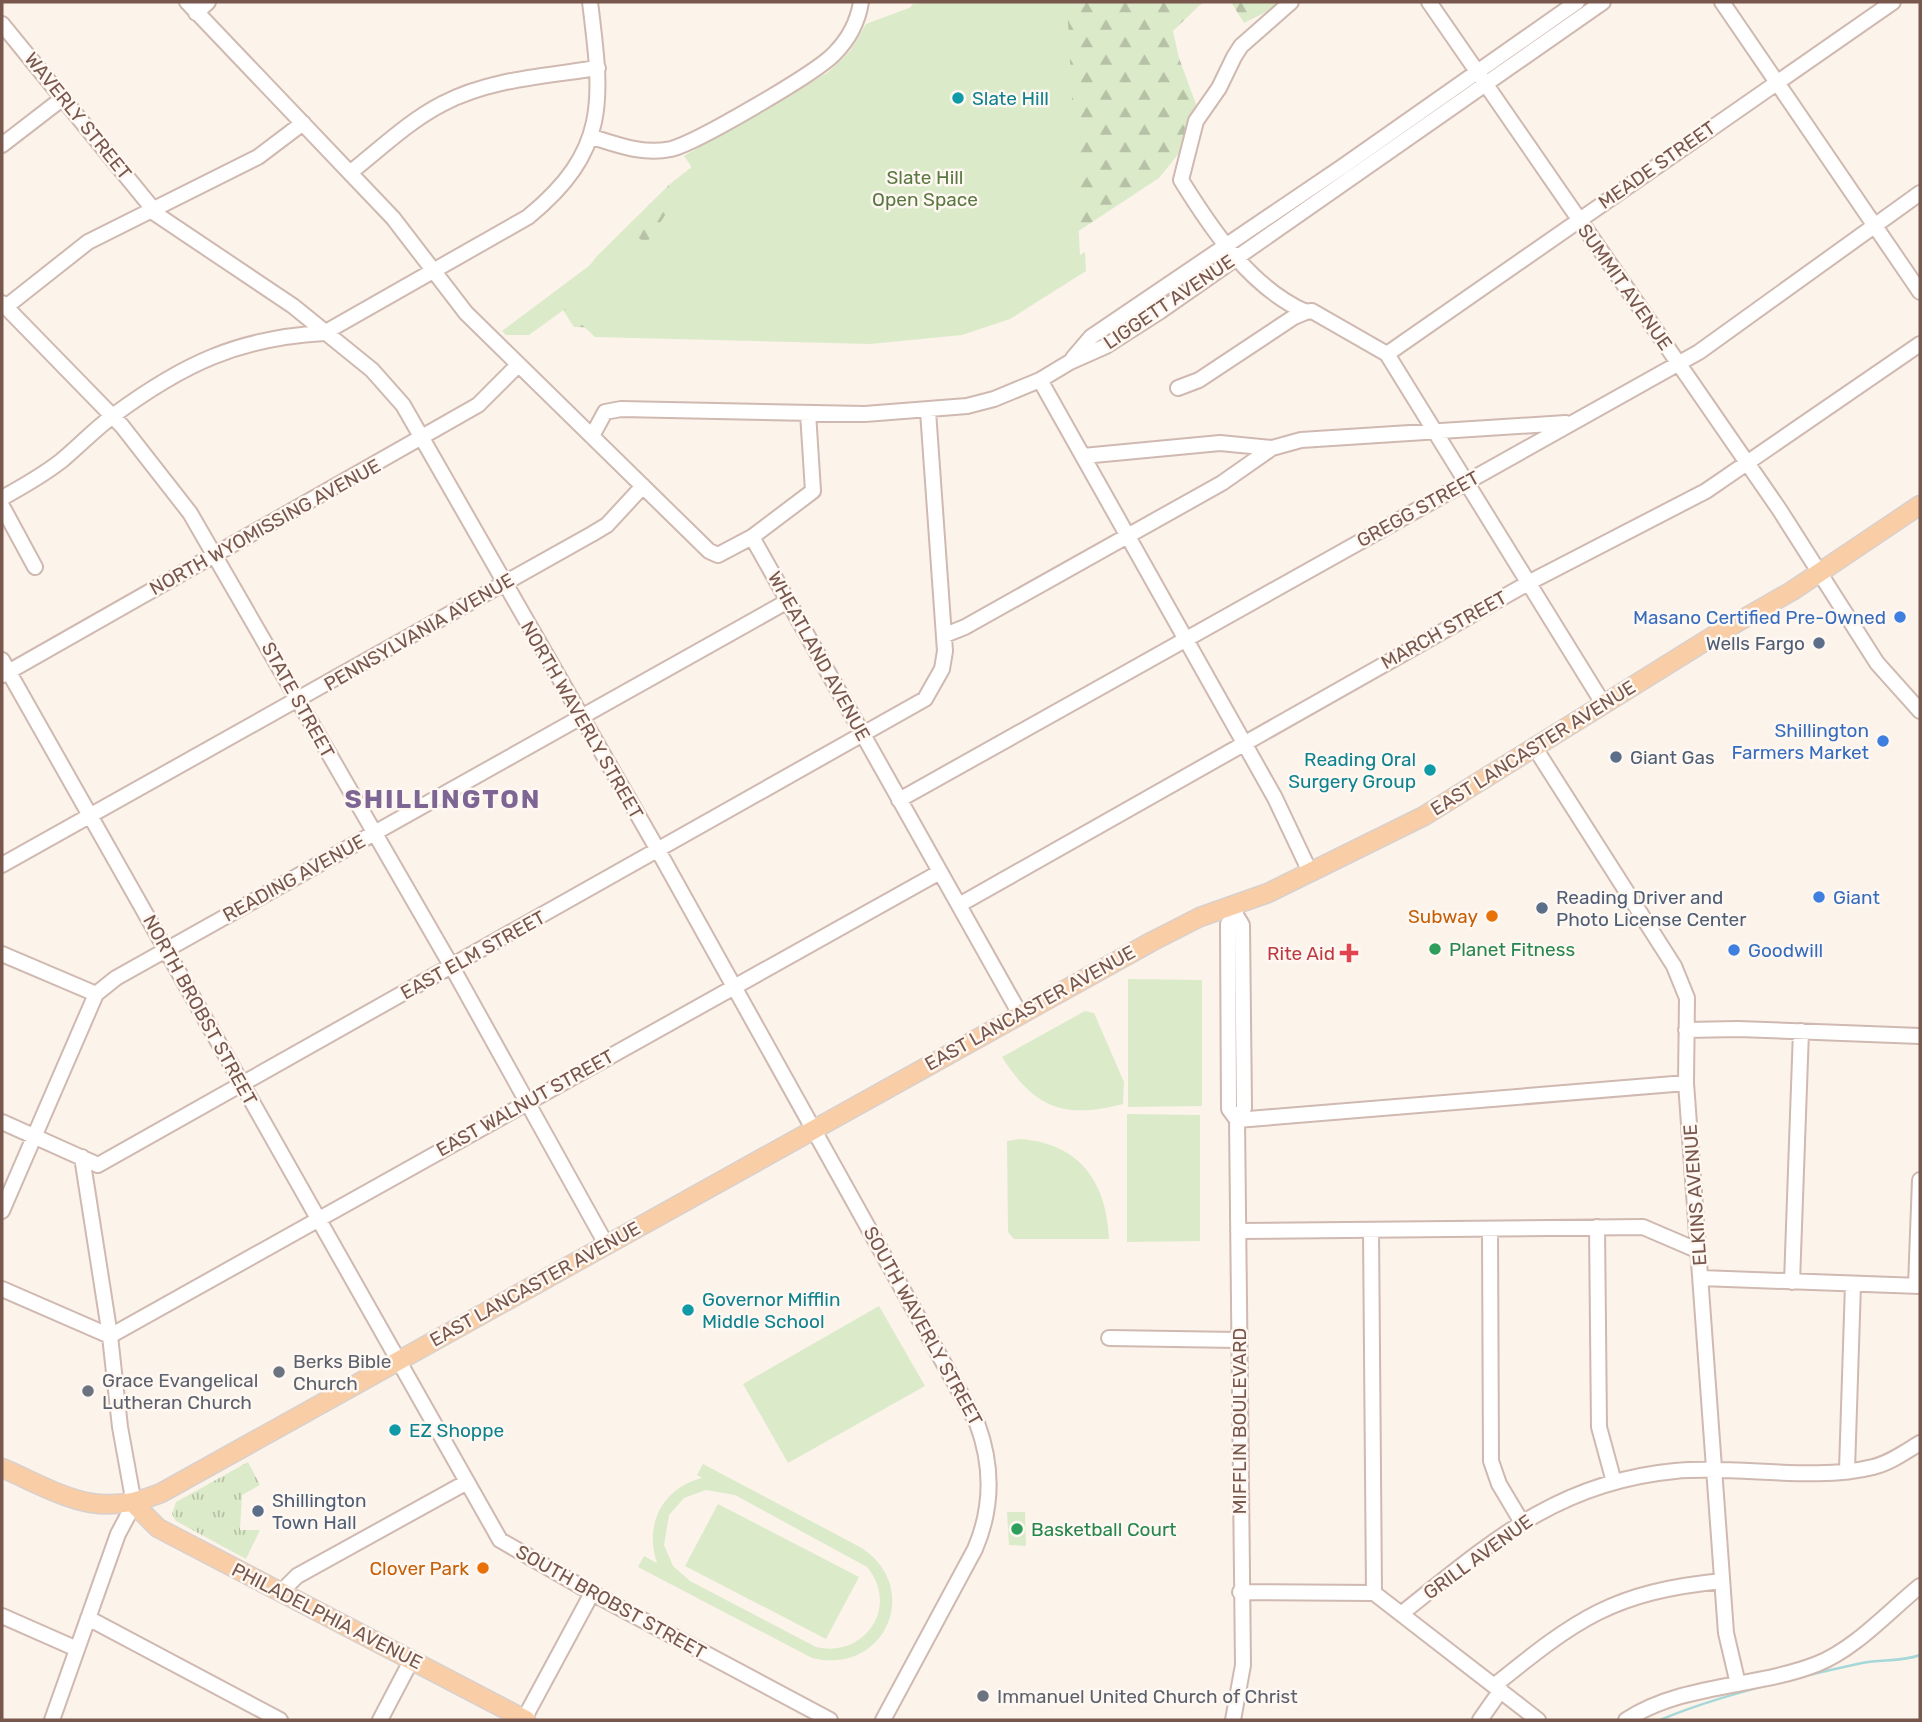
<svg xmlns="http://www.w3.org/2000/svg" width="1922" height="1722" font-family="Rubik,sans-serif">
	<defs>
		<pattern id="grass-tufts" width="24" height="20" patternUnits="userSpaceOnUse" patternTransform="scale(1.75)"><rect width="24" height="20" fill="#dbebc9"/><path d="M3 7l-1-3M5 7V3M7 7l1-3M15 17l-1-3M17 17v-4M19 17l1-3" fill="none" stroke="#b6c1a5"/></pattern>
		<pattern id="forest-firs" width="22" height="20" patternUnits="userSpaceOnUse" patternTransform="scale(1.75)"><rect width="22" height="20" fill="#dbebc9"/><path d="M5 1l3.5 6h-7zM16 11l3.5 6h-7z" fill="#b6c1a5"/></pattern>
	</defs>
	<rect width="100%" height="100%" fill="#fcf3eb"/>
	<!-- grass -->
	<path fill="url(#grass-tufts)" d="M248 1462 260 1485 242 1495 240 1530H260L246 1559 176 1521 172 1514 176 1502Z"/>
	<!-- forest -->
	<path fill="url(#forest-firs)" d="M932 2H1203L1173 31 1179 58 1197 107 1184 147 1159 178 942 321 777 336 574 327 559 304 597 256 670 184 720 145 875 49 913 4Z
		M1231 2H1276V7L1244 23Z"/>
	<!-- green -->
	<path fill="#dbebc9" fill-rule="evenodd" d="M925 2H1067L1080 255 1085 252 1086 271 1010 319 962 335 870 344 595 337 565 309 529 335H506L502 331 633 233 646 244 691 176V166L684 156 827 73 850 51 866 24Z
		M1128 979 1202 980V1106L1128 1107Z
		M1085 1011 1094 1013 1124 1082 1123 1104C1065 1119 1035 1109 1002 1057Z
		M1127 1114 1200 1115V1241L1127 1242Z
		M1020 1139C1080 1143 1107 1183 1109 1239H1014L1008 1232 1007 1141Z
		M879 1306 925 1386 788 1463 743 1384Z
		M703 1464 860 1547C924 1587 885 1676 812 1658L638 1567 644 1556 657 1563C644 1525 662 1488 702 1478L697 1475ZM706 1490 735 1495 867 1567C900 1606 865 1659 816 1647L690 1581 673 1566 664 1545 669 1515 684 1498Z
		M718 1504 859 1577 826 1639 685 1566Z
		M1007 1512H1025L1026 1546 1009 1545Z"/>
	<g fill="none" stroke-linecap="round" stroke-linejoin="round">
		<!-- stream -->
		<path stroke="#a5d8d8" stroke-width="2.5" d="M1660 1720C1719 1695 1798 1677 1862 1663 1881 1659 1902 1662 1920 1655"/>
		<!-- minor casing -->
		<g stroke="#cfb9b0" stroke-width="18">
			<path id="minor" d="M187 2 393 218 466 313 709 551 718 555 752 537 813 491 808 413
				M1291 2 1241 46 1234 57 1219 88 1196 121 1181 180C1212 230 1251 288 1306 312L1312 311 1387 354 1604 705
				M1429 2 1779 509 1877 663 1920 711
				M1722 2 1920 292
				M196 13 208 2
				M2 24 153 209
				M592 137C618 145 643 155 671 149 696 143 816 73 834 54 848 40 858 21 861 2
				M2 145 63 98
				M351 172C380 149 409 121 442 104 489 79 546 76 598 68
				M150 210 293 306 372 370 403 405 659 852 977 1423C993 1466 993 1507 975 1549L883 1720
				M2 303 122 426 190 513 452 967 606 1244
				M7 306 88 242 258 157 303 123
				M1387 354 1893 2
				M1073 358 1091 337 1342 167 1577 2
				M1040 380 1275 798 1310 872
				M1178 388 1199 380 1294 317 1306 312
				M592 436 605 412 621 409 865 414 967 406 994 399 1040 380 1070 362 1106 346 1159 312 1603 2
				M1083 456 1220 443 1272 448 1301 440 1566 423
				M2 498C22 487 43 475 61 461 79 446 95 429 114 415 183 364 238 338 324 333L528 217C610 150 602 99 590 2
				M2 506 35 567
				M752 537 1020 1014
				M945 635 965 627 1222 483 1272 448
				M2 660 500 1540 592 1593 830 1720
				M3 675 478 405 518 365
				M1535 748 1674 966 1687 998 1686 1083 1726 1633 1738 1684
				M899 800 1699 352 1920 193
				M2 865 592 534 607 525 643 486
				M959 905 1530 582 1706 491 1920 344
				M1236 915 1228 924 1229 1109 1237 1120
				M2 954 96 994
				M1686 1030 1738 1029 1920 1036
				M1237 1120 1686 1083
				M2 1122 98 1165 925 699 942 669 945 651 928 411
				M2 1211 96 994 116 978 788 601
				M1597 1227 1599 1427 1614 1482
				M1490 1229 1491 1461 1499 1484 1521 1521
				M1371 1230 1374 1593
				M1238 1231 1643 1227 1699 1251
				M1701 1278 1920 1286
				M1792 1282 1801 1031
				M1916 1286 1920 1180
				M2 1289 110 1336 940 872
				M1109 1338 1238 1340
				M1847 1470 1853 1284
				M282 1591 297 1576 467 1482
				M1240 1592 1374 1593 1538 1720
				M1401 1614C1490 1543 1557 1482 1675 1471 1738 1465 1814 1482 1873 1467 1890 1463 1905 1452 1920 1443
				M2 1616 77 1649
				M88 1618 280 1720
				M1495 1685C1578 1618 1613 1592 1722 1581
				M524 1719 592 1593
				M52 1720 118 1534 134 1504 120 1427 110 1336 82 1157
				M380 1720 412 1659
				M1233 1720 1243 1665 1237 1120 1244 1108 1242 925 1236 915V904
				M1480 1720 1501 1690
				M1626 1720C1683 1683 1756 1688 1817 1664 1855 1649 1889 1611 1920 1586"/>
		</g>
		<!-- major casing -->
		<g stroke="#d9d0cd" stroke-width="21">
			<path id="major" d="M2 1468C62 1494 95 1520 161 1493L1151 942 1200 917 1268 893 1424 816 1715 635 1792 591 1920 505
				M134 1504 158 1528 526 1720"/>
		</g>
		<!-- minor -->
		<use href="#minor" stroke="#fff" stroke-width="14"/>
		<!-- major -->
		<use href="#major" stroke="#f9cea6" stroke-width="18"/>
	</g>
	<!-- markers -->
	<g fill="#0f9aa8" stroke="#fff8f2" stroke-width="2.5">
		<circle cx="958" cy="98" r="7"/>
		<circle cx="1430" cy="770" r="7"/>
		<circle cx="688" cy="1310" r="7"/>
		<circle cx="395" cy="1430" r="7"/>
	</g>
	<g fill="#3f7fe0" stroke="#fff8f2" stroke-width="2.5">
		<circle cx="1900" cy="617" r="7"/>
		<circle cx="1883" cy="741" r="7"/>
		<circle cx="1819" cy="897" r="7"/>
		<circle cx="1734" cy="950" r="7"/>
	</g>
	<g fill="#5c6f8a" stroke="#fff8f2" stroke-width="2.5">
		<circle cx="1819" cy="643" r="7"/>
		<circle cx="1616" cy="757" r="7"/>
		<circle cx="1542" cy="908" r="7"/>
		<circle cx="258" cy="1511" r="7"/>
	</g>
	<g fill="#e8710a" stroke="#fff8f2" stroke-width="2.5">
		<circle cx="1492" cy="916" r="7"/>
		<circle cx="483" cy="1568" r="7"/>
	</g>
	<g fill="#2e9e5b" stroke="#fff8f2" stroke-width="2.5">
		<circle cx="1435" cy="949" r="7"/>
		<circle cx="1017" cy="1529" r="7"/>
	</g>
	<path fill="#e0444e" stroke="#fff8f2" stroke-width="2.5" d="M1345.5 942.5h7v7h7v7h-7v7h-7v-7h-7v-7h7z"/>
	<g fill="#6b7280" stroke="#fff8f2" stroke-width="2.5">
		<circle cx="279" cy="1372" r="7"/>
		<circle cx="88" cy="1391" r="7"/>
		<circle cx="983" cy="1696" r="7"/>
	</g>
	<g text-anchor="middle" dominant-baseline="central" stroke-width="5" stroke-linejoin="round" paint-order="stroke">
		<!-- culture labels -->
		<g font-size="19" fill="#0d838f" stroke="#fff8f2" text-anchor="start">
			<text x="972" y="98">Slate Hill</text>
			<text x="1416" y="759" text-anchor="end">Reading Oral<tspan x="1416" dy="22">Surgery Group</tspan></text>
			<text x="702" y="1299">Governor Mifflin<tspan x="702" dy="22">Middle School</tspan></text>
			<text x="409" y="1430">EZ Shoppe</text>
		</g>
		<!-- street labels -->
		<g font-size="19" fill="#78574d" stroke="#fff8f2">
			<text transform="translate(78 116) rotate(51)">WAVERLY STREET</text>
			<text transform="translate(1657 165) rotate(-35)">MEADE STREET</text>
			<text transform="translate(1625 287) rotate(55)">SUMMIT AVENUE</text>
			<text transform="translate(1169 302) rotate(-34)">LIGGETT AVENUE</text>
			<text transform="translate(1418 509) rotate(-29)">GREGG STREET</text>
			<text transform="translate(265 527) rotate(-29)">NORTH WYOMISSING AVENUE</text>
			<text transform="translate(1444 630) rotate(-29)">MARCH STREET</text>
			<text transform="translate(419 632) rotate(-30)">PENNSYLVANIA AVENUE</text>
			<text transform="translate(819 656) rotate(61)">WHEATLAND AVENUE</text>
			<text transform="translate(298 700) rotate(61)">STATE STREET</text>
			<text transform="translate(582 720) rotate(60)">NORTH WAVERLY STREET</text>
			<text transform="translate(1533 748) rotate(-32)">EAST LANCASTER AVENUE</text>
			<text transform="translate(294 878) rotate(-29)">READING AVENUE</text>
			<text transform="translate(473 955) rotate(-29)">EAST ELM STREET</text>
			<text transform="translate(1030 1008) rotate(-29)">EAST LANCASTER AVENUE</text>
			<text transform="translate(200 1010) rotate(61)">NORTH BROBST STREET</text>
			<text transform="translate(525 1103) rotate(-29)">EAST WALNUT STREET</text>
			<text transform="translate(1695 1195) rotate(-94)">ELKINS AVENUE</text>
			<text transform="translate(535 1284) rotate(-29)">EAST LANCASTER AVENUE</text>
			<text transform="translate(923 1326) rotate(61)">SOUTH WAVERLY STREET</text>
			<text transform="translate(1239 1421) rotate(-90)">MIFFLIN BOULEVARD</text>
			<text transform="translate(1478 1557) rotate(-36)">GRILL AVENUE</text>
			<text transform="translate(611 1602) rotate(29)">SOUTH BROBST STREET</text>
			<text transform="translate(327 1616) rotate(27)">PHILADELPHIA AVENUE</text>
		</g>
		<!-- park labels -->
		<g font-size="19" fill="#597842" stroke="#fff8f2">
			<text x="925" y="177">Slate Hill<tspan x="925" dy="22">Open Space</tspan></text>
		</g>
		<!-- shop labels -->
		<g font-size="19" fill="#366cbe" stroke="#fff8f2" text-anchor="end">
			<text x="1886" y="617">Masano Certified Pre-Owned</text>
			<text x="1869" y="730">Shillington<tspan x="1869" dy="22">Farmers Market</tspan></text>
			<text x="1833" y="897" text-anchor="start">Giant</text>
			<text x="1748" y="950" text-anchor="start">Goodwill</text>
		</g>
		<!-- service labels -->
		<g font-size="19" fill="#4e5e75" stroke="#fff8f2" text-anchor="start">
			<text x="1805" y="643" text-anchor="end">Wells Fargo</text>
			<text x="1630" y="757">Giant Gas</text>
			<text x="1556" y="897">Reading Driver and<tspan x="1556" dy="22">Photo License Center</tspan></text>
			<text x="272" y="1500">Shillington<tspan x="272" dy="22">Town Hall</tspan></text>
		</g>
		<!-- food labels -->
		<g font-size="19" fill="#c56008" stroke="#fff8f2" text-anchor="end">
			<text x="1478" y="916">Subway</text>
			<text x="469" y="1568">Clover Park</text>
		</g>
		<!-- leisure labels -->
		<g font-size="19" fill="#27864d" stroke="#fff8f2" text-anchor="start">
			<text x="1449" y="949">Planet Fitness</text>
			<text x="1031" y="1529">Basketball Court</text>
		</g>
		<!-- health labels -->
		<g font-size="19" fill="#be3a42" stroke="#fff8f2" text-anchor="end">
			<text x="1335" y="953">Rite Aid</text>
		</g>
		<!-- worship labels -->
		<g font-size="19" fill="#5b616d" stroke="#fff8f2" text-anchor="start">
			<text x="293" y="1361">Berks Bible<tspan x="293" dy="22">Church</tspan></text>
			<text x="102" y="1380">Grace Evangelical<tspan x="102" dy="22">Lutheran Church</tspan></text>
			<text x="997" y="1696">Immanuel United Church of Christ</text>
		</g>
		<!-- district labels -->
		<g font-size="26" font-weight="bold" letter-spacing="2" fill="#7d6693" stroke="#fff8f2">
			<text x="443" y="799">SHILLINGTON</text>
		</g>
	</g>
	<!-- border -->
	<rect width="1922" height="1722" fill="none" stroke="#78574d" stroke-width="7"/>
</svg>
